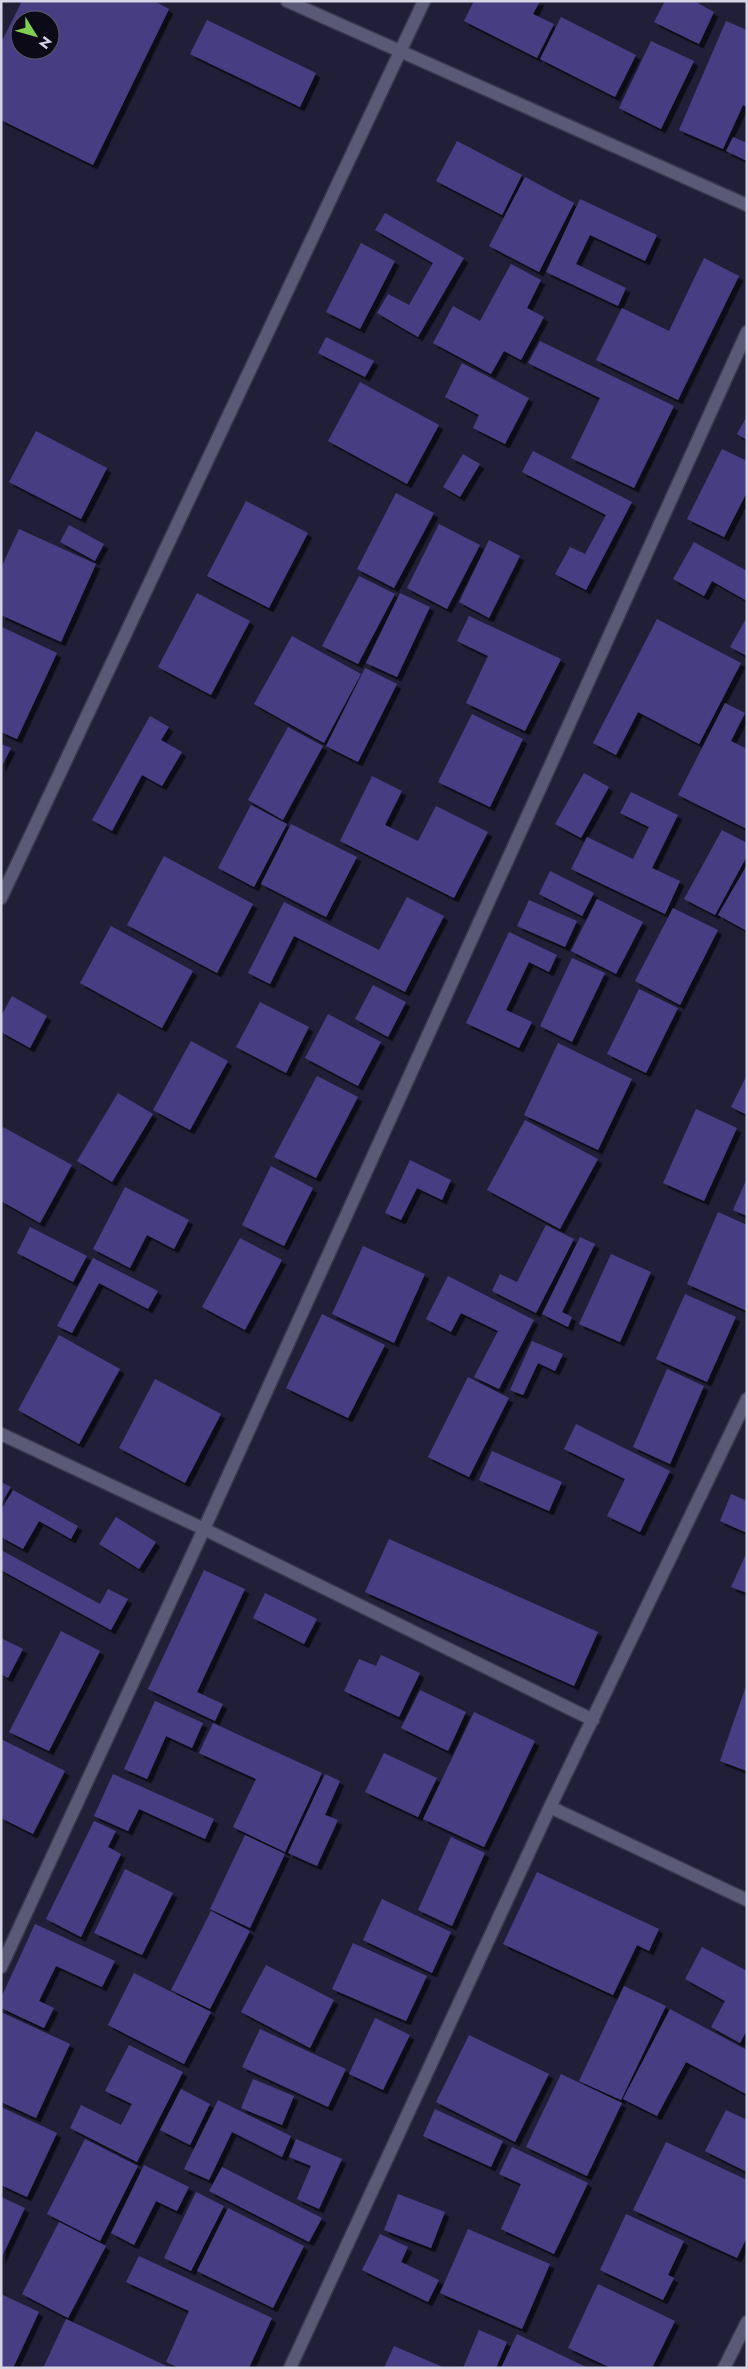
<svg xmlns="http://www.w3.org/2000/svg" width="748" height="2369" font-family="Jost,sans-serif">
	<defs>
		<filter id="shadow"><feDropShadow dx="4.5" dy="4.5" stdDeviation="0" flood-color="#0009"/></filter>
	</defs>
	<rect width="100%" height="100%" fill="#211f38"/>
	<!-- building -->
	<path fill="#473e83" fill-rule="evenodd" filter="url(#shadow)" d="M22 1H154L169 9 93 165 1 120V43ZM20 20H50V50H20Z
		M474 1H540L533 14 554 24 537 58 464 21Z
		M665 1H694L714 12 699 44 654 22Z
		M561 17 636 55 615 97 540 59Z
		M207 20 316 73 300 107 190 54Z
		M726 21 747 30V107L743 105 723 149 679 130Z
		M651 41 694 61 661 129 619 108Z
		M733 137 747 143V161L726 151Z
		M457 141 522 175 502 215 436 181Z
		M525 177 574 203 539 272 489 246Z
		M580 199 657 235 645 261 590 235 576 264 626 288 618 306 546 272Z
		M385 213 464 258 418 337 377 313 388 294 409 305 433 263 375 230Z
		M361 243 395 261 360 329 326 312Z
		M704 258 739 276 678 400 596 360 622 308 669 331Z
		M511 264 541 280 527 308 544 317 521 360 504 351 491 374 433 343 453 306 480 321Z
		M326 337 374 361 365 377 318 353Z
		M540 341 674 406 634 488 571 458 600 398 528 363Z
		M462 363 529 398 505 444 473 428 479 415 445 397Z
		M360 382 439 425 407 484 328 441Z
		M747 416V440L737 434Z
		M36 431 107 468 81 519 9 482Z
		M722 449 747 461V492L724 537 687 519Z
		M533 451 632 502 586 590 555 574 570 547 585 554 606 515 522 472Z
		M463 454 480 464 460 497 443 487Z
		M396 493 434 513 394 588 357 569Z
		M246 501 308 533 269 608 207 576Z
		M439 524 480 545 447 609 407 588Z
		M69 525 104 544 95 561 60 542Z
		M19 529 96 564 61 642 1 615V568Z
		M489 540 520 556 489 618 459 602Z
		M694 542 747 571V601L712 581 704 596 673 579Z
		M359 576 395 594 358 664 322 646Z
		M197 593 250 621 211 695 158 667Z
		M400 593 430 607 397 677 366 663Z
		M469 616 561 659 525 731 466 703 488 656 457 641Z
		M747 617V656L730 647Z
		M657 619 741 663 699 744 638 712 616 755 593 743Z
		M2 627 57 653 17 739 1 732Z
		M292 636 361 674 324 743 254 704Z
		M365 668 397 684 358 762 326 746Z
		M725 703 745 713 731 741 747 749V829L678 795Z
		M472 714 523 739 490 807 438 782Z
		M150 716 169 727 161 740 182 752 162 786 142 775 112 831 92 820Z
		M288 727 323 746 283 820 248 800Z
		M1 744 11 748 1 768Z
		M584 773 609 787 581 838 555 824Z
		M372 776 402 791 385 825 418 841 436 806 488 832 454 898 340 841Z
		M631 792 678 815 652 868 680 881 665 914 571 869 587 837 633 859 649 827 620 813Z
		M251 805 287 824 254 887 218 868Z
		M291 824 357 857 326 917 261 884Z
		M722 830 747 843V856L715 915 684 899Z
		M164 856 253 904 217 973 127 925Z
		M747 865V931L718 915Z
		M550 871 594 893 582 916 539 894Z
		M407 897 444 916 405 992 294 936 270 984 248 973 284 902 379 950Z
		M597 899 643 922 616 974 571 951Z
		M529 900 577 921 565 947 517 926Z
		M673 908 718 930 680 1005 635 981Z
		M111 926 193 971 162 1028 80 983Z
		M509 932 557 955 549 972 529 962 506 1010 532 1022 519 1048 466 1023Z
		M572 958 605 973 572 1042 540 1026Z
		M373 985 406 1002 388 1037 355 1019Z
		M639 989 678 1008 646 1073 607 1054Z
		M12 996 47 1016 30 1048 1 1032V1016Z
		M260 1002 309 1027 286 1073 236 1047Z
		M328 1014 381 1042 358 1086 305 1058Z
		M191 1041 228 1061 190 1130 153 1110Z
		M558 1043 632 1079 598 1150 524 1115Z
		M747 1075V1115L731 1107Z
		M317 1076 358 1097 316 1178 274 1157Z
		M118 1093 153 1114 112 1182 77 1161Z
		M696 1109 737 1128 704 1201 663 1183Z
		M525 1120 598 1159 560 1229 487 1190Z
		M3 1127 72 1165 40 1223 1 1201V1131Z
		M410 1160 451 1180 442 1200 417 1188 401 1220 385 1213Z
		M271 1166 313 1188 284 1246 242 1225Z
		M747 1178V1216L733 1210Z
		M125 1187 189 1220 174 1249 147 1235 130 1268 93 1249Z
		M718 1212 747 1225V1311L687 1284Z
		M546 1225 574 1239 536 1313 492 1291 500 1274 517 1282Z
		M30 1227 87 1256 73 1282 17 1253Z
		M580 1237 595 1244 562 1312 572 1317 568 1327 542 1314Z
		M240 1238 282 1260 245 1330 202 1307Z
		M363 1246 425 1274 394 1343 332 1314Z
		M611 1254 651 1272 620 1342 579 1324Z
		M93 1258 158 1291 148 1309 99 1283 72 1333 57 1326Z
		M448 1276 534 1320 499 1389 474 1377 498 1331 461 1313 451 1332 426 1319Z
		M685 1294 736 1317 707 1382 656 1359Z
		M322 1314 385 1345 348 1418 286 1388Z
		M59 1335 120 1369 79 1444 18 1410Z
		M532 1341 563 1354 555 1371 538 1363 523 1395 510 1390Z
		M667 1369 704 1386 670 1464 633 1447Z
		M468 1377 509 1398 469 1477 428 1457Z
		M155 1379 221 1414 185 1483 119 1448Z
		M576 1424 670 1471 640 1532 607 1516 625 1479 564 1449Z
		M492 1451 562 1482 549 1511 479 1480Z
		M1 1482 11 1487 1 1504Z
		M13 1490 78 1526 71 1539 39 1521 23 1549 1 1537V1510Z
		M731 1494 747 1501V1533L720 1521Z
		M116 1517 156 1542 139 1569 99 1544Z
		M389 1539 598 1632 574 1686 365 1592Z
		M1 1550 100 1604 108 1589 128 1599 111 1630 1 1570Z
		M747 1552V1593L731 1587Z
		M204 1570 245 1589 197 1692 223 1704 215 1721 148 1689Z
		M265 1593 317 1619 304 1644 253 1618Z
		M61 1631 100 1651 49 1751 9 1732Z
		M1 1638 23 1649 8 1678 1 1674Z
		M381 1655 420 1673 399 1717 344 1691 359 1659 376 1666Z
		M746 1686H747V1771L720 1761Z
		M420 1690 466 1712 448 1751 401 1728Z
		M155 1701 203 1723 192 1748 166 1736 147 1779 124 1769Z
		M474 1712 535 1741 484 1847 423 1819Z
		M213 1723 322 1773 285 1852 233 1827 256 1779 199 1753Z
		M1 1739 65 1771 33 1834 1 1818Z
		M384 1753 437 1778 418 1817 365 1792Z
		M113 1774 214 1819 205 1839 139 1809 128 1831 94 1816Z
		M325 1774 340 1781 325 1815 338 1820 317 1866 288 1853Z
		M94 1821 116 1831 108 1847 121 1854 81 1937 46 1919Z
		M245 1835 285 1854 250 1928 210 1909Z
		M451 1837 485 1853 452 1926 418 1910Z
		M125 1869 173 1893 142 1955 94 1933Z
		M537 1872 659 1929 649 1951 637 1945 613 1995 503 1944Z
		M382 1899 451 1932 432 1973 363 1940Z
		M211 1911 250 1931 210 2009 171 1990Z
		M35 1924 115 1961 102 1987 56 1966 39 2001 54 2008 44 2028 1 2008V1998Z
		M353 1943 427 1976 406 2021 332 1989Z
		M702 1947 747 1971V2030L740 2043 711 2027 725 2001 685 1979Z
		M266 1965 334 2000 310 2048 241 2012Z
		M134 1973 211 2012 184 2064 108 2025Z
		M624 1986 666 2006 621 2100 579 2081Z
		M670 2009 747 2050 746 2094 686 2062 657 2116 623 2099Z
		M1 2012 70 2044 36 2118 1 2102Z
		M375 2018 410 2035 383 2090 349 2074Z
		M260 2029 346 2069 328 2107 242 2067Z
		M469 2035 549 2074 515 2142 436 2102Z
		M129 2045 183 2072 137 2162 70 2128 81 2105 121 2125 132 2104 105 2091Z
		M561 2074 622 2103 587 2176 526 2147Z
		M253 2079 294 2096 282 2125 241 2108Z
		M181 2089 210 2104 190 2145 160 2130Z
		M218 2100 291 2136 282 2157 232 2132 209 2180 184 2169Z
		M1 2107 57 2133 27 2197 1 2185Z
		M435 2109 503 2141 491 2167 423 2136Z
		M726 2110 747 2120V2172L705 2151Z
		M85 2139 138 2166 100 2241 47 2214Z
		M296 2139 342 2159 319 2209 297 2199 311 2166 289 2157Z
		M666 2142 747 2180V2237L737 2258 633 2210Z
		M512 2147 588 2183 554 2254 501 2229 521 2184 499 2174Z
		M144 2165 189 2187 177 2211 156 2201 134 2245 111 2233Z
		M222 2167 322 2218 309 2242 209 2191Z
		M196 2192 224 2206 191 2271 164 2258Z
		M398 2194 445 2212 431 2248 384 2230Z
		M1 2197 25 2208 1 2259Z
		M228 2208 304 2246 273 2308 197 2271Z
		M626 2214 684 2241 668 2275 674 2278 663 2300 600 2270Z
		M59 2222 106 2246 68 2318 22 2294Z
		M468 2229 550 2264 522 2329 440 2293Z
		M380 2234 408 2247 401 2262 439 2280 428 2302 362 2270Z
		M139 2256 272 2318 249 2368H179L166 2362 189 2311 126 2282Z
		M598 2284 675 2321 652 2368H611L568 2348Z
		M1 2294 39 2312 13 2368H1Z
		M66 2319 171 2368H43Z
		M479 2330 507 2342 496 2368H463Z
		M517 2334 588 2368H501Z
		M394 2346 445 2368H384Z"/>
	<g fill="none" stroke-linecap="round" stroke-linejoin="round">
		<!-- minor casing -->
		<g stroke="#3b394f" stroke-width="15">
			<path id="minor" d="M287 1 747 205
				M1 898 424 1
				M1 1434 204 1529 593 1720
				M550 1807 747 1900
				M1 1967 204 1529 747 332
				M290 2368 550 1807 747 1399
				M724 2368 747 2322"/>
		</g>
		<!-- minor -->
		<use href="#minor" stroke="#5a5976" stroke-width="12"/>
	</g>
	<!-- border -->
	<rect width="748" height="2369" fill="none" stroke="#d5d5e6" stroke-width="5"/>
	<!-- north arrow -->
	<g transform="translate(35 35) rotate(127)"><circle r="24" fill="#0b0a16" stroke="#5c5b69"/>
	<path d="M0-4L9 19L0 12L-9 19Z" fill="#7fd052"/>
	<text y="-8" font-size="14" font-weight="bold" text-anchor="middle" fill="#d5d5e6">N</text>
	</g>
</svg>
